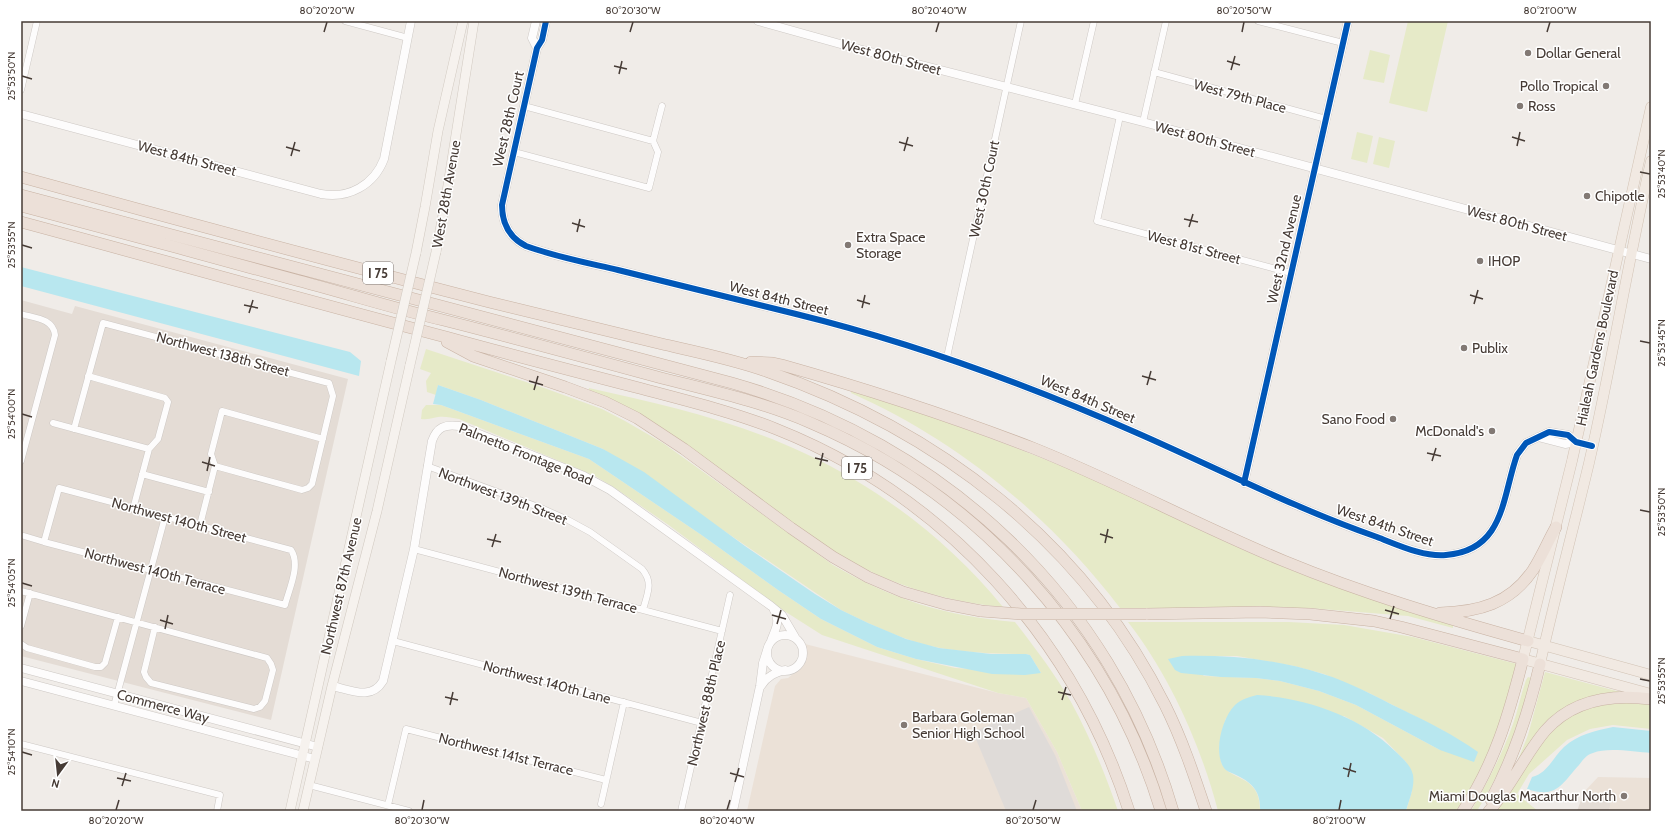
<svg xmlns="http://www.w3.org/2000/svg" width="1672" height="832" font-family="Cabin,sans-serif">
	<rect width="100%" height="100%" fill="#f0ece8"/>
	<!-- residential -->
	<path fill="#e4dcd5" d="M21 300 72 314 75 306 348 379 271 720 21 656Z
		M1584 792 1612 800 1609 811H1577Z"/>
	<!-- education -->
	<path fill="#ebe1d7" d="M805 644 998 693 1026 698 1057 752 1082 811H747L775 686 781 679 788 678 800 668 807 656Z
		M1598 777 1651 778V811H1609L1611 800 1584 792Z"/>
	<!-- green -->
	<path fill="#e6eac8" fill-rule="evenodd" d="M1408 21H1448L1427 112 1389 103Z
		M1370 50 1390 55 1384 83 1363 79Z
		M1357 132 1373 136 1367 163 1351 159Z
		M1379 137 1395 141 1389 168 1373 164Z
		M426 349 547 389 602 409 625 421 663 443 833 565C893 600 946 616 1015 622 1035 648 1055 674 1071 702 1090 737 1105 773 1118 811H1082L1057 752 1026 698 998 693 822 635 778 607 670 526 615 488 595 476 459 419C452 418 445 416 438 417 431 418 428 420 421 419L422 410 426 405H441L589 459 703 536 778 590 821 619 877 647 916 659 955 668 1041 673 1030 655 1026 654C997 654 969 653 940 648 906 642 872 625 841 610L603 449 481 400 438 385 436 395 427 392 426 381 431 373 420 369Z
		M589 388C662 404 736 421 804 453 881 489 949 541 1003 607 941 601 880 582 827 547 803 531 780 512 756 496 701 460 644 425 589 390Z
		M852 390C934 417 1016 446 1095 480 1147 502 1196 530 1248 552 1314 581 1383 604 1453 625V628L1408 616 1309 608H1120C1050 516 957 440 851 393Z
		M1128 622H1289L1344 625 1413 637 1517 664C1503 716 1488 766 1456 811H1406L1412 791 1406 762 1383 738 1344 716 1226 718C1222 732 1217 746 1221 761 1226 782 1261 772 1260 811H1218C1201 746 1170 676 1128 622ZM1182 656H1237L1294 666 1324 674 1369 693 1444 731 1440 750 1356 705 1319 691 1280 681 1256 678 1204 676Z
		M1545 672 1624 693 1573 705 1514 770 1528 735Z
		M1528 677 1531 678C1519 725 1503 769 1477 811H1471C1487 783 1502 755 1513 724 1518 710 1521 694 1526 680Z
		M1626 701 1651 704V729L1613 725 1590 729 1567 740 1529 774 1517 794 1538 811H1496L1546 738 1557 726 1572 715 1587 708 1604 703Z"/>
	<!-- parking -->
	<path fill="#dfdbd8" d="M1029 707 1055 755 1077 811H1006L973 732Z"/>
	<!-- water -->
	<path fill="#b8e7ef" d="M21 267 350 352 361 361 359 376 21 286Z
		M438 385 481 400 603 449 644 472 745 546 815 594 841 610 868 623 906 639 939 648 991 654H1026L1030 655 1041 673 1025 675 992 674 916 659 877 647 821 619 778 590 703 536 589 459 441 405 433 404Z
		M1182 656C1230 655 1277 659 1323 674 1350 682 1376 697 1401 709 1428 722 1454 735 1478 752L1474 762 1440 750 1356 705 1319 691 1280 681 1256 678 1221 677 1181 673 1175 670 1168 659Z
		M1257 695C1306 698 1360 716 1395 751 1402 758 1411 765 1413 775 1415 787 1409 800 1406 811H1260C1261 791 1252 782 1234 774 1230 772 1226 771 1224 768 1213 752 1222 718 1235 705 1241 699 1250 697 1257 695Z
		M1613 727 1651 731V753C1635 752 1607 747 1593 753 1586 755 1583 760 1579 765 1561 785 1556 799 1527 789L1532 777C1548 773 1553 757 1564 747 1579 734 1594 731 1613 727Z"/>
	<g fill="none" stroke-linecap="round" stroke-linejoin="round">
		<!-- minor casing -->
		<g stroke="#cdc8c4" stroke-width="7">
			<path id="minor" d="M345 21 408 38
				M1258 21 1343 43
				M1154 72 1326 119
				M21 90 37 21
				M1075 104 1094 21
				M1120 116 1097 221 1291 273
				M1143 122 1166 21
				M653 141 662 106
				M514 152 649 188 658 152 653 141 524 106
				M21 314C34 318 53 318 55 335L21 461
				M947 357 1021 21
				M88 376 165 398 168 402 158 439 149 449 133 509
				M53 423 149 449
				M74 429 103 323 329 383 333 396 312 484 308 488 302 490 215 466
				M427 466 541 508 568 520 590 532 642 569C654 583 647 594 643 610
				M142 474 209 492
				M200 525 215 466 211 454 222 411 323 439
				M24 536 44 542 285 605C289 589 301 565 291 550L59 488 44 542
				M414 549 722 631
				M21 591 267 658 271 664 273 670 265 701 260 707 254 709 151 683 146 677 144 672 155 627
				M21 626 30 593
				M393 641 702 723
				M21 644 27 648 95 667H101L105 663 118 617
				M114 706 165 517
				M21 744 220 795 217 811
				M309 785 409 811
				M601 804 624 702
				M388 805 406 729 606 780
				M681 811 730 595"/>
		</g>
		<!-- tertiary casing -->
		<g stroke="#cdc8c4" stroke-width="9">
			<path id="tertiary" d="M536 21 532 38 537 48
				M546 21 542 40 537 48 502 205C502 224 510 238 526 246 556 257 588 263 618 270 677 285 737 299 796 314 914 343 1026 384 1137 433 1217 468 1294 508 1377 537 1398 545 1423 557 1446 555 1505 550 1502 497 1517 455L1526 443 1549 432 1568 435 1576 442 1592 446
				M758 21 851 47 1143 122 1651 259
				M21 114 321 194C349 199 374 185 384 159L411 21
				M1538 437 1565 444 1576 442
				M1244 483 1348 21
				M767 653a18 18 0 1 1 36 0a18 18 0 1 1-36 0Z
				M771 641C775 630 781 621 774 610
				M21 668 318 747
				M21 681 315 759
				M332 686C351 690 371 701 383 681L414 549 432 441C437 427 445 424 459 426L584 476 610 490 771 606 782 615 795 637
				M761 686C767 676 775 673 785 670
				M733 811 760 686 763 663 768 647"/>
		</g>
		<!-- secondary casing -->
		<g stroke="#d1c9c0" stroke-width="10">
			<path id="secondary" d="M436 252 445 204 474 21
				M416 253 425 207 438 131 463 21
				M290 811 391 361
				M303 811 332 686 377 511 410 365"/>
		</g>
		<!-- primary casing -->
		<g stroke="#d2c3b5" stroke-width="11">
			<path id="primary" d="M1651 107 1572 461 1523 659 1651 694
				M1528 641 1651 675
				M1540 664C1555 597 1573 530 1589 463 1612 363 1628 261 1651 161"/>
		</g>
		<!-- motorway casing -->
		<g stroke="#c8b2a3" stroke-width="12">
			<path id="motorway" d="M21 177C177 220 333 262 489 302 547 316 604 330 662 344 697 352 732 359 766 371 937 430 1083 541 1165 705 1182 739 1194 775 1206 811
				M21 195 732 383C943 443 1111 598 1173 811
				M21 206C111 230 202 254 292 279 342 292 392 308 443 320 514 338 584 357 654 376 707 390 761 401 811 423 978 494 1108 637 1161 811
				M21 222C166 261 311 302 457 340 519 357 581 373 643 389 688 401 733 412 776 429 945 496 1074 638 1129 811
				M447 342 473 356 565 387 605 402 637 418 684 449 791 528 833 557 868 577 903 592 945 604 981 611
				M751 362 773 363 782 365C867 389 950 416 1033 448 1118 482 1199 526 1284 561 1364 594 1445 618 1528 641
				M1440 613C1478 612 1510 604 1533 570 1542 556 1548 541 1556 527
				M1146 614 1260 612 1310 614 1374 621 1401 627 1523 659C1509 714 1495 763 1463 811
				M1491 800C1514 757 1529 711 1540 664
				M1489 811C1511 787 1524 756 1545 731 1572 700 1612 694 1651 699"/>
		</g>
		<!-- minor -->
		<use href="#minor" stroke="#fdfcfc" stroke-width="6"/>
		<!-- tertiary -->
		<use href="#tertiary" stroke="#fdfcfc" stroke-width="8"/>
		<!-- secondary -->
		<use href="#secondary" stroke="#f6f2ee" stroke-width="9"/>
		<!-- primary -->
		<use href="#primary" stroke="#f1e9e2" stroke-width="10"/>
		<!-- motorway -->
		<use href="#motorway" stroke="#ece0d8" stroke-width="11"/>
		<!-- secondary-bridge casing -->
		<g stroke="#d1c9c0" stroke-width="10" stroke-linecap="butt">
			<path id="secondary-bridge" d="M391 361 416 253
				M410 365 436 252"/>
		</g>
		<!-- motorway-bridge casing -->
		<g stroke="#c8b2a3" stroke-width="12" stroke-linecap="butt">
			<path id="motorway-bridge" d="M981 611 1021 614H1146"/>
		</g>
		<!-- secondary-bridge -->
		<use href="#secondary-bridge" stroke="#f6f2ee" stroke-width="9"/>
		<!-- motorway-bridge -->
		<use href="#motorway-bridge" stroke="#ece0d8" stroke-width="11"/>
		<!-- cycleway casing -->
		<g stroke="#fff" stroke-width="8">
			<path id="cycleway" d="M546 21 542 40 537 48 502 205C502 224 510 238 526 246 556 257 588 263 618 270 677 285 737 299 796 314 914 343 1026 384 1137 433 1217 468 1294 508 1377 537 1398 545 1423 557 1446 555 1505 550 1502 497 1517 455L1526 443 1549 432 1568 435 1576 442 1592 446
				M1244 483 1348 21"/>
		</g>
		<!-- cycleway -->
		<use href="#cycleway" stroke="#0057b8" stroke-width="6"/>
	</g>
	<!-- ticks -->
	<path fill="none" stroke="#463b35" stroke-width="1.5" d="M324 32 327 22M630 32 633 22M936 32 939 22M1242 32 1244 22M1547 32 1550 22M1227 61 1240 65M614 66 627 69M1231 70 1235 56M619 74 622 61M22 76 32 79M1512 137 1525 141M899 142 913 146M1517 146 1520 132M286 147 300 151M904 151 908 137M291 156 295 142M1640 172 1650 174M1184 219 1198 222M572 223 585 227M1189 227 1193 214M577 232 580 219M22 245 32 248M1470 295 1483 299M857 300 870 304M1474 304 1478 290M244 305 258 308M862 308 865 295M249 313 253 300M1640 341 1650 343M1142 376 1156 380M529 381 543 385M1147 385 1151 371M534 390 538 376M22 414 32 417M1427 453 1441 456M815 458 828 461M1432 461 1436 448M202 462 215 466M820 466 823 453M207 471 210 457M1640 510 1650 512M1100 534 1113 538M487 539 501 542M1105 543 1108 529M492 547 496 534M22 583 32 586M1385 610 1399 614M772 615 786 619M1390 619 1394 606M160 620 173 624M777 624 781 610M165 629 168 615M1640 679 1650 681M1058 692 1071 695M445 697 458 700M1062 700 1066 687M450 705 453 692M22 752 32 755M1343 768 1356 772M730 773 744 777M1348 777 1351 763M117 778 131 781M735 782 739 768M122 786 126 773M116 810 119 800M422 810 424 800M727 810 730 800M1033 810 1036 800M1339 810 1341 800"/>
	<!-- markers -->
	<g fill="#827974" stroke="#fff" stroke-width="1.5">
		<circle cx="1528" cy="53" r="4"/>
		<circle cx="1606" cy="86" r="4"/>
		<circle cx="1520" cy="106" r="4"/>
		<circle cx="1587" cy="196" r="4"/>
		<circle cx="848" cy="245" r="4"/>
		<circle cx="1480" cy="261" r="4"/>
		<circle cx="1464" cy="348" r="4"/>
		<circle cx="1393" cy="419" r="4"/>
		<circle cx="1492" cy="431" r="4"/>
		<circle cx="904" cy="725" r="4"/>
		<circle cx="1624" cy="796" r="4"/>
	</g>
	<g text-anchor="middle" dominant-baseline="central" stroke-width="3" stroke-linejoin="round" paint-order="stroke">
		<!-- shield labels -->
		<g fill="#fff" stroke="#7e7672" stroke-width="1">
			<rect x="363" y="262" width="30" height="22" rx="3"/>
			<rect x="842" y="457" width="30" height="22" rx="3"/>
		</g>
		<g font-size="13" font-weight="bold" fill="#463b35">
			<text x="378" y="273">I 75</text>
			<text x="857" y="468">I 75</text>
		</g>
		<!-- poi labels -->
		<g font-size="14" fill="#463b35" stroke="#fff" text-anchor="start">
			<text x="1536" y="53">Dollar General</text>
			<text x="1598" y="86" text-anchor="end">Pollo Tropical</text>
			<text x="1528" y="106">Ross</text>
			<text x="1595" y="196">Chipotle</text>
			<text x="856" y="237">Extra Space<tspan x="856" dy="16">Storage</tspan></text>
			<text x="1488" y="261">IHOP</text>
			<text x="1472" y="348">Publix</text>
			<text x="1385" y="419" text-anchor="end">Sano Food</text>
			<text x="1484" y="431" text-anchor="end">McDonald's</text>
			<text x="912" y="717">Barbara Goleman<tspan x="912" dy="16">Senior High School</tspan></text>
			<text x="1616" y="796" text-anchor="end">Miami Douglas Macarthur North</text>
		</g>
		<!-- street labels -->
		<g font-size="14" fill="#463b35" stroke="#fff">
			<text transform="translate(891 57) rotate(15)">West 80th Street</text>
			<text transform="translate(1240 96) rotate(15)">West 79th Place</text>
			<text transform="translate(508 119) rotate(-77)">West 28th Court</text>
			<text transform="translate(1205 139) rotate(15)">West 80th Street</text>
			<text transform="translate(187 158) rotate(15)">West 84th Street</text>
			<text transform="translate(984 189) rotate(-78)">West 30th Court</text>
			<text transform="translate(446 194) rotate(-80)">West 28th Avenue</text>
			<text transform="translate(1517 223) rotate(15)">West 80th Street</text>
			<text transform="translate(1194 247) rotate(15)">West 81st Street</text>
			<text transform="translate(1284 249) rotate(-77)">West 32nd Avenue</text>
			<text transform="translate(779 298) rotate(14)">West 84th Street</text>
			<text transform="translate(1597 348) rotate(-78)">Hialeah Gardens Boulevard</text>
			<text transform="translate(223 354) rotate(15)">Northwest 138th Street</text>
			<text transform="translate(1088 399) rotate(23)">West 84th Street</text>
			<text transform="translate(526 454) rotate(22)">Palmetto Frontage Road</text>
			<text transform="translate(503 496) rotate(21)">Northwest 139th Street</text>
			<text transform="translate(179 520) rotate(15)">Northwest 140th Street</text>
			<text transform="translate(1385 525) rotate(19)">West 84th Street</text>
			<text transform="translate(155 571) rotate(15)">Northwest 140th Terrace</text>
			<text transform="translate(341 586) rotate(-77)">Northwest 87th Avenue</text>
			<text transform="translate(568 590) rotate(15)">Northwest 139th Terrace</text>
			<text transform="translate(547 682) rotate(15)">Northwest 140th Lane</text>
			<text transform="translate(706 703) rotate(-77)">Northwest 88th Place</text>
			<text transform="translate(163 706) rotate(15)">Commerce Way</text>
			<text transform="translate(506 754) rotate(14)">Northwest 141st Terrace</text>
		</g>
	</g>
	<!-- border -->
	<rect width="1672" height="832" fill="none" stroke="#ffffff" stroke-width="44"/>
	<!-- north arrow -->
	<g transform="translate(58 774) rotate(195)" stroke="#ffffff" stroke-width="3" paint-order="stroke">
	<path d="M0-3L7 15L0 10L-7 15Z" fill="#463b35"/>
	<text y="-6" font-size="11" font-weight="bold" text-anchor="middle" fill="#463b35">N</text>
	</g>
	<rect x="22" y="22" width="1628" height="788" fill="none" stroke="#463b35" stroke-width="1.5"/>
	<g font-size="10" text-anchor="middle" fill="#463b35">
		<text x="327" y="14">80°20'20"W</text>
		<text x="633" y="14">80°20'30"W</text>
		<text x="939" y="14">80°20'40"W</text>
		<text x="1244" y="14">80°20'50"W</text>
		<text x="1550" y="14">80°21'00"W</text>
		<text transform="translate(11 76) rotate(-90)" y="4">25°53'50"N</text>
		<text transform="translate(1661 174) rotate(-90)" y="4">25°53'40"N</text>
		<text transform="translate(11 245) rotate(-90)" y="4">25°53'55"N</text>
		<text transform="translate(1661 343) rotate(-90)" y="4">25°53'45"N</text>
		<text transform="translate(11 414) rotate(-90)" y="4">25°54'00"N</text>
		<text transform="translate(1661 512) rotate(-90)" y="4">25°53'50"N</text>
		<text transform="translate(11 583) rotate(-90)" y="4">25°54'05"N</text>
		<text transform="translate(1661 681) rotate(-90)" y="4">25°53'55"N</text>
		<text transform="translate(11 752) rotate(-90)" y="4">25°54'10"N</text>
		<text x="116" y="824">80°20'20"W</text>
		<text x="422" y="824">80°20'30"W</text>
		<text x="727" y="824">80°20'40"W</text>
		<text x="1033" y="824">80°20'50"W</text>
		<text x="1339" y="824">80°21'00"W</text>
	</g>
</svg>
